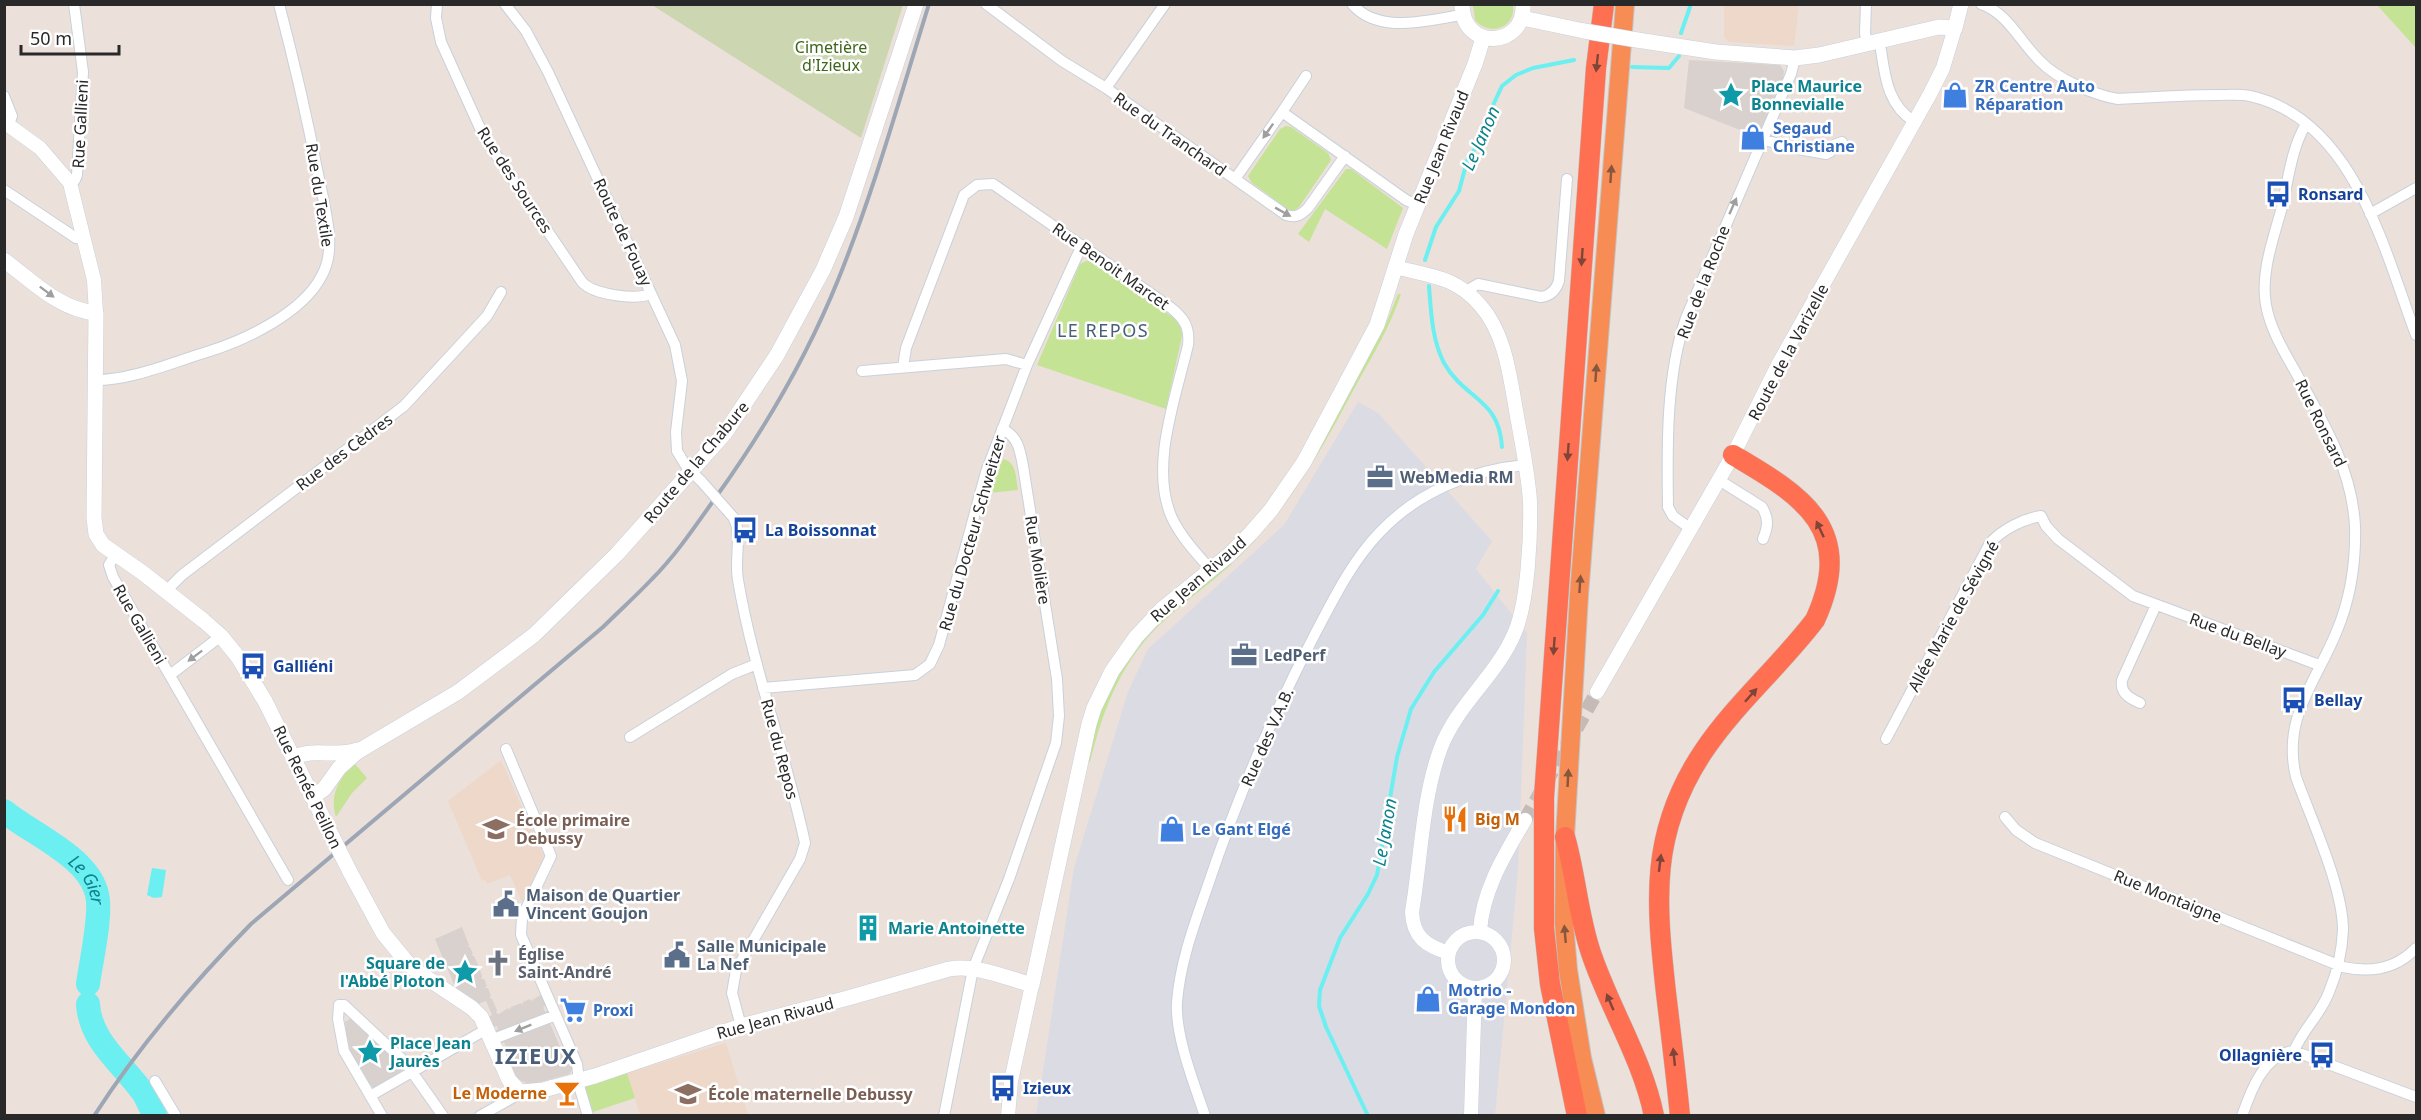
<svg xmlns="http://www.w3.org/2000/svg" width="2421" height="1120" font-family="'Noto Sans',sans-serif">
	<rect width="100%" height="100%" fill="#ebe0da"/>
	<!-- industrial -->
	<path fill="#dbdbe4" d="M1358 402 1378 413 1492 541 1476 569 1527 633 1518 871 1495 1115 1036 1116 1074 868 1128 692 1148 649 1284 525Z"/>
	<!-- education -->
	<path fill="#eed8c9" d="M1724 5H1799L1794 46 1729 42 1724 37Z
		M501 760 544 857 522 902 510 875 487 884 485 880 482 881 448 801Z
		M726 1043 748 1115H640L627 1073Z"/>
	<!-- green -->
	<path fill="#c4e395" d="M1473 5H1513C1516 28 1490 37 1475 20Z
		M2377 5H2416V48Z
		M1286 126 1291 127 1328 153 1331 160 1299 207 1294 211 1289 210 1252 183 1248 176 1280 129Z
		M1346 169H1351L1403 208 1387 249 1325 209 1309 242 1298 234Z
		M1089 260 1174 318 1181 326 1182 336 1166 409 1037 365 1080 264Z
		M1398 294H1401C1390 328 1371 358 1354 389 1320 453 1289 508 1237 559L1235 557 1315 455 1386 324Z
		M1004 459C1017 463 1016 479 1018 490L988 493 996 466Z
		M1230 562 1232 564 1226 569C1207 586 1185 601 1166 619 1123 657 1103 708 1090 762H1087C1091 746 1094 728 1100 713 1127 642 1174 608 1230 562Z
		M355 764 367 778 352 793 336 817C329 796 339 777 355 764Z
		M627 1073 635 1098 593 1112 583 1087Z"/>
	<!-- cemetery -->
	<path fill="#ccd6b1" d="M652 5H903L861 138Z"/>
	<!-- plaza -->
	<path fill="#d8d1cd" d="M1689 60 1780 65 1784 71 1783 81 1758 137 1684 108Z
		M462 927 469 945 468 947H470L473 954 471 955 474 956 478 965 476 968 479 967 482 976 481 979H484L487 986 485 988H488L491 996 489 998 492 999 497 1010 496 1013 499 1014 508 1008 509 1010 511 1007 521 1003 522 1005 523 1002 530 999 531 1001 542 994 547 1005 543 1007 545 1012 549 1010 550 1023 567 1064 571 1063 573 1069 569 1074 531 1085 517 1079 509 1066 512 1064 504 1042 500 1044 494 1031 498 1029 497 1026 492 1027 488 1017 492 1015 486 1001 478 1004 456 989 435 939Z
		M353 1017 404 1069 374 1089 354 1063 348 1042 345 1022Z"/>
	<!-- water -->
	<path fill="#6beff0" d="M152 868 166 870 162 897 154 898 147 895Z"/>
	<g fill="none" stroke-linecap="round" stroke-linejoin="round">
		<!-- stream -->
		<path stroke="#6beff0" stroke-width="4" d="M1681 33 1691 4
			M1632 67 1669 68 1679 56
			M1425 260 1436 227 1459 191 1467 161 1486 132 1494 103 1502 86 1516 75 1533 68 1574 60
			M1429 286C1431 312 1432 340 1444 363 1465 400 1499 398 1502 447
			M1368 1116 1326 1027 1319 1006 1320 990 1340 938 1368 894 1377 875 1397 757 1411 709 1434 672 1483 615 1498 591"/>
		<!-- river -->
		<g stroke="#6beff0" stroke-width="24">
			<path id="s1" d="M4 811C34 836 95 859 98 901 100 922 91 962 88 984"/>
			<path d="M88 1004C90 1042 124 1065 144 1094 148 1101 151 1109 155 1116"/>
		</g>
		<!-- tertiary-tunnel -->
		<path stroke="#c4bbb7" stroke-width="14" stroke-dasharray="14 7" stroke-linecap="butt" d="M1525 820 1597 692"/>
		<!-- minor casing -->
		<g stroke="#c8d1db" stroke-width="12">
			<path id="minor" d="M437 4 436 18 441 42 484 137 582 282C594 295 635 300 651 294
				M505 4 526 31 548 72 675 345 682 381 676 432 677 451 686 466 702 482
				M986 4 1062 61 1106 88 1286 215C1296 218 1301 215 1308 208L1345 156
				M1352 4C1379 35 1427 20 1462 15
				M1866 4 1865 33 1867 44
				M1981 4C2008 13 2020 42 2040 61 2057 79 2094 95 2118 99 2152 97 2185 95 2218 95 2229 95 2240 94 2250 96 2354 119 2384 250 2416 335
				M1881 50C1885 77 1888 106 1915 122
				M1106 88 1165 4
				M4 96 12 116 9 125
				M1282 112 1306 76
				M1763 139 1787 147 1826 154 1830 152 1834 145 1842 142
				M1235 179 1282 112 1406 200 1417 205
				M70 183 75 180 77 175 83 72 74 4
				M4 190 76 238 85 239
				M2370 214 2416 188
				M1466 291 1478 284 1541 297C1551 296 1556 290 1559 281L1567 179
				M903 367 906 348 964 195 977 185 993 184 1170 307C1184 318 1190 327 1188 345 1176 397 1149 467 1172 518 1181 537 1197 554 1211 570
				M862 371 1006 359 1027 365
				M95 380C133 380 173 362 210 351 247 339 302 313 321 277 328 265 330 250 329 237 328 216 322 194 318 174 307 117 294 61 279 4
				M1719 480 1762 507C1769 519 1768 527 1763 539
				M733 517C743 533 734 559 738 580 753 669 786 754 805 843L800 859 736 970 732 993 741 1026
				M1691 529 1673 516 1668 507C1667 447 1666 375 1686 318L1791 74 1795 58
				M115 555 109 565 113 577 288 880
				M166 591 182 575 404 406 487 316 501 292
				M170 675 221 636
				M763 688 915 675 930 664 939 645 986 472 1027 365 1082 245
				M2140 703C2129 698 2120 693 2122 680L2156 605
				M630 737 732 674 757 664
				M1886 739 1990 543C2003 529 2023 519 2041 516L2046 526 2058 539 2133 596 2319 665
				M506 749 551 856 522 917 521 935 577 1064 580 1089 588 1116
				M2005 817 2016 830 2035 843 2343 967C2370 973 2396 969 2416 948
				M491 1040 556 1015
				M2294 1051C2303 1029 2321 1014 2329 992 2337 973 2342 951 2343 930 2343 887 2311 819 2296 777 2282 718 2315 684 2336 633 2350 600 2356 561 2355 526 2352 468 2322 420 2295 371 2283 350 2270 328 2266 305 2260 273 2274 237 2282 207 2288 180 2292 147 2306 124
				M155 1081 176 1116
				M370 1096 487 1029
				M382 1116 344 1051 338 1019 339 1005H344L405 1062 443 1116
				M480 1116 512 1098 518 1090
				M944 1116 973 969 1009 879 1056 743 1059 716 1057 679 1023 466C1020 450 1018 436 1002 429
				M1205 1116C1194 1083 1175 1036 1177 1002 1180 963 1194 925 1207 888 1236 801 1272 716 1315 634 1334 598 1352 561 1380 532 1418 492 1471 470 1525 465
				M2242 1116C2251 1090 2264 1054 2294 1051L2416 1097"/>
		</g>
		<!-- tertiary casing -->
		<g stroke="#c8d1db" stroke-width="15">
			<path id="tertiary" d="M4 122 40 148 70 183 94 280 96 313
				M1395 267C1429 276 1455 276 1480 305 1506 334 1510 378 1517 416 1522 444 1528 473 1530 501 1531 535 1528 601 1515 632 1497 676 1456 705 1440 750 1422 800 1421 859 1412 912 1413 937 1426 946 1449 953
				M1597 692 1733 455 1779 363 1930 94 1943 68 1955 28
				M1448 960a28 28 0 1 1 56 0a28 28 0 1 1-56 0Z
				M1480 932C1482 891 1505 854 1525 820
				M1008 1116 1011 1081 1032 985
				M1471 1116 1475 988"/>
		</g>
		<!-- secondary casing -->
		<g stroke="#c8d1db" stroke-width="16">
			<path id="secondary" d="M1462 4C1462 52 1526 48 1523 4
				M1522 18 1584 31
				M1637 40 1716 52 1795 58 1819 55 1939 27 1955 28 1961 4
				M4 260C32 281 60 310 96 313L94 518 96 534 103 545 143 573 204 621 221 636 238 657 265 701 333 838
				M293 758C314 747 333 758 357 750
				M312 797 324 789 339 768 357 752 458 692 534 635 617 554 725 433 777 355 823 270 846 217 916 4
				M350 872 383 933 405 960 415 970 472 1008 481 1017 509 1080 518 1090 522 1092 543 1090 595 1076 741 1026 848 998 949 969C975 964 1007 978 1032 985L1089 724 1094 708 1112 671 1136 637 1162 609 1229 555 1251 533 1271 510 1304 462 1377 325 1406 234 1475 64 1483 38"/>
		</g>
		<!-- trunk casing -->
		<g stroke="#c3c3c3" stroke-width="20">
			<path id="trunk" d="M1596 1116 1582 1058 1568 970 1564 923 1565 837 1579 595 1625 4"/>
		</g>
		<!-- motorway casing -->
		<g stroke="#c3c3c3" stroke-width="21">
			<path id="motorway" d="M1565 837C1576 875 1578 915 1591 953 1609 1007 1643 1060 1654 1116
				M1577 1116 1550 984 1544 928V797L1596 68 1604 4
				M1680 1116C1676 1075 1671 1034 1666 993 1656 902 1649 833 1703 752 1735 704 1780 666 1815 620 1856 530 1805 497 1733 455"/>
		</g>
		<!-- minor -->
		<use href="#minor" stroke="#fff" stroke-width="10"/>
		<!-- tertiary -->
		<use href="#tertiary" stroke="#fff" stroke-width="14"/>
		<!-- secondary -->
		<use href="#secondary" stroke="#fff" stroke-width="15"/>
		<!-- trunk -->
		<use href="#trunk" stroke="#f88c55" stroke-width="18"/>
		<!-- motorway -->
		<use href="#motorway" stroke="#ff7052" stroke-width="20"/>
		<!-- rail -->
		<path stroke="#9da6b4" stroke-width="4" d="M94 1116C139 1046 193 983 251 924L603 627C619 611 636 596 652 579 676 555 696 525 716 497 764 430 807 357 838 280 874 191 900 97 929 4"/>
		<!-- minor-bridge casing -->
		<g stroke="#c8d1db" stroke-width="12" stroke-linecap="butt">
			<path id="minor-bridge" d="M702 482 733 517"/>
		</g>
		<!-- secondary-bridge casing -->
		<g stroke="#c8d1db" stroke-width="16" stroke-linecap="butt">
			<path id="secondary-bridge" d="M1584 31 1637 40
				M333 838 350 872"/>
		</g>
		<!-- minor-bridge -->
		<use href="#minor-bridge" stroke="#fff" stroke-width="10"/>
		<!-- secondary-bridge -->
		<use href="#secondary-bridge" stroke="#fff" stroke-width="15"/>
	</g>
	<!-- one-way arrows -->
	<defs><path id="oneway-solid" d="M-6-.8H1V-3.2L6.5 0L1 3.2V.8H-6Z" transform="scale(1.5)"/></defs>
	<g fill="#7f4539">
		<use href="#oneway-solid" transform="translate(1597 63) rotate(96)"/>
		<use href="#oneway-solid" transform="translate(1582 257) rotate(94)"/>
		<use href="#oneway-solid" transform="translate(1568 452) rotate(94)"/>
		<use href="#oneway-solid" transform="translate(1820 529) rotate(-115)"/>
		<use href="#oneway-solid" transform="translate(1554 646) rotate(94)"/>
		<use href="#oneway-solid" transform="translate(1751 695) rotate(-48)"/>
		<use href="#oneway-solid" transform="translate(1660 863) rotate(-83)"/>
		<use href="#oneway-solid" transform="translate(1610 1002) rotate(-113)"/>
		<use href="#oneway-solid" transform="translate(1674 1057) rotate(-96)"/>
	</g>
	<g fill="#9f9f9f">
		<use href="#oneway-solid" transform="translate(1268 131) rotate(125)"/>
		<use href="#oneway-solid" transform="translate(1733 206) rotate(-66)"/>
		<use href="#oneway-solid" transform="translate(1283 212) rotate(29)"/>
		<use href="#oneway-solid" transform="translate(47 292) rotate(37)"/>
		<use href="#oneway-solid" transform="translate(195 656) rotate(143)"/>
		<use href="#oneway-solid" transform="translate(523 1028) rotate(158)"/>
	</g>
	<g fill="#86563d">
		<use href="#oneway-solid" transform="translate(1611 174) rotate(-86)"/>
		<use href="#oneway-solid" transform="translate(1596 373) rotate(-86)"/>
		<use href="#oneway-solid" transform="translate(1580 584) rotate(-86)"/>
		<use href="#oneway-solid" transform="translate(1568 778) rotate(-87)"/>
		<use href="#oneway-solid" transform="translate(1565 934) rotate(-95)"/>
	</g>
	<!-- icons -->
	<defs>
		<g id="sight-bare" transform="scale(2.07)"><path d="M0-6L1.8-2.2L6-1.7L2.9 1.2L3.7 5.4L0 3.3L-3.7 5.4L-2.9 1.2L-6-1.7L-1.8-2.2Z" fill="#0f9aa8" stroke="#fff" stroke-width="2.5" paint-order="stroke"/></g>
		<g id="shop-bare" transform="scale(2.07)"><path d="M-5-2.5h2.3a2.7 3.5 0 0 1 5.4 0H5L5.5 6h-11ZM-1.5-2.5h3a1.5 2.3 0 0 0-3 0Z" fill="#3f7fe0" stroke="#fff" stroke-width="2.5" paint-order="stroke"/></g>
		<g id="bus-bare" transform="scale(2.07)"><path d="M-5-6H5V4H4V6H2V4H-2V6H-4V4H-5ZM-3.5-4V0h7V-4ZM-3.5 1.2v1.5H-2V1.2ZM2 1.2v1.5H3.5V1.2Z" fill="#1a4fb4" stroke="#fff" stroke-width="2.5" paint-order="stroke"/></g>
		<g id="office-bare" transform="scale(2.07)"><path d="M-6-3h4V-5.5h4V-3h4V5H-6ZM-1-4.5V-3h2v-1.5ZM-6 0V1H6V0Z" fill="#5c6f8a" stroke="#fff" stroke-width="2.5" paint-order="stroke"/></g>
		<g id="restaurant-bare" transform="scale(2.07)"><path d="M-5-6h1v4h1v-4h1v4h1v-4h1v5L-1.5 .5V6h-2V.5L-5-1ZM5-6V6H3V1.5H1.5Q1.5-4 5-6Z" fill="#e8710a" stroke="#fff" stroke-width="2.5" paint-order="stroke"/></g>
		<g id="school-bare" transform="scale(2.07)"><path d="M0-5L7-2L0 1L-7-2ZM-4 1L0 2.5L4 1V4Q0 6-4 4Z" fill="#8d6e63" stroke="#fff" stroke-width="2.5" paint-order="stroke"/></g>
		<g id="civic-bare" transform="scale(2.07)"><path d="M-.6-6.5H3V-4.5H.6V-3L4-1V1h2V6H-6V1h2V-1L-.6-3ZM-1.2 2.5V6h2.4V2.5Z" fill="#5c6f8a" stroke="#fff" stroke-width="2.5" paint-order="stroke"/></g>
		<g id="building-bare" transform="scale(2.07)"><path d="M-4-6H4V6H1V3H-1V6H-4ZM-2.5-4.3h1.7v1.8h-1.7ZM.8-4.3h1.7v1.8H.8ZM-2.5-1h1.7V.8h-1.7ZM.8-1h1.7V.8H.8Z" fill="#0f9aa8" stroke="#fff" stroke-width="2.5" paint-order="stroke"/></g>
		<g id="church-bare" transform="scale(2.07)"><path d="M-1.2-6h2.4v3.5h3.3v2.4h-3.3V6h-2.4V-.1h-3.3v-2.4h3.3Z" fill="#6b7280" stroke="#fff" stroke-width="2.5" paint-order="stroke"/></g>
		<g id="supermarket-bare" transform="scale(2.07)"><path d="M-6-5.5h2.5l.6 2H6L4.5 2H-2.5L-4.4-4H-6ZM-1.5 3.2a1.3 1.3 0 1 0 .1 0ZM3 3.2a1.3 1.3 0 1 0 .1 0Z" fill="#3f7fe0" stroke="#fff" stroke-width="2.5" paint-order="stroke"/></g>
		<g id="bar-bare" transform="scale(2.07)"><path d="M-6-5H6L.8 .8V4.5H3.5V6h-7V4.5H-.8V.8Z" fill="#e8710a" stroke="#fff" stroke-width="2.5" paint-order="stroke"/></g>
	</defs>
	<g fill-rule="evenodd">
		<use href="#sight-bare" x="1731" y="95"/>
		<use href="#shop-bare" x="1955" y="95"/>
		<use href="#shop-bare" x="1753" y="137"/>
		<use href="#bus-bare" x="2278" y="194"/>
		<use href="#office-bare" x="1380" y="477"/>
		<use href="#bus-bare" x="745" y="530"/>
		<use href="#office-bare" x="1244" y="655"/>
		<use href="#bus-bare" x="253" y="666"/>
		<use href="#bus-bare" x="2294" y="700"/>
		<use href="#restaurant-bare" x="1455" y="819"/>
		<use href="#school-bare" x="496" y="829"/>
		<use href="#shop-bare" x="1172" y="829"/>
		<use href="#civic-bare" x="506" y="904"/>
		<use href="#building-bare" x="868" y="928"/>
		<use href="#civic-bare" x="677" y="955"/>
		<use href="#church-bare" x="498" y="963"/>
		<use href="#sight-bare" x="465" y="972"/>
		<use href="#shop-bare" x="1428" y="999"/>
		<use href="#supermarket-bare" x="573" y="1010"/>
		<use href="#sight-bare" x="370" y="1052"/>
		<use href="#bus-bare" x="2322" y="1055"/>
		<use href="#bus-bare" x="1003" y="1088"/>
		<use href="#bar-bare" x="567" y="1093"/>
		<use href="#school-bare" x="688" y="1094"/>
	</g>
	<g text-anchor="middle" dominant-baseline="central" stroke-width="5" stroke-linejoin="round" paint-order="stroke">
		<!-- park labels -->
		<g font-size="16" fill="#3c6618" stroke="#fff">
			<text x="831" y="47">Cimetière<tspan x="831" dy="18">d'Izieux</tspan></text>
		</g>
		<!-- culture labels -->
		<g font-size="16" font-weight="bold" fill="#0d838f" stroke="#fff" text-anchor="start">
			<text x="1751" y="86">Place Maurice<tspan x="1751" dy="18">Bonnevialle</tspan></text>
			<text x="888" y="928">Marie Antoinette</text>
			<text x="445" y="963" text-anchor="end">Square de<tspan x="445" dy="18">l'Abbé Ploton</tspan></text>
			<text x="390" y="1043">Place Jean<tspan x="390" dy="18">Jaurès</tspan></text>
		</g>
		<!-- shop labels -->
		<g font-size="16" font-weight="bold" fill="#366cbe" stroke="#fff" text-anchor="start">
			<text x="1975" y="86">ZR Centre Auto<tspan x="1975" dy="18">Réparation</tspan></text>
			<text x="1773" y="128">Segaud<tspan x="1773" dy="18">Christiane</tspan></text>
			<text x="1192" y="829">Le Gant Elgé</text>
			<text x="1448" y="990">Motrio -<tspan x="1448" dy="18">Garage Mondon</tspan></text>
			<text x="593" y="1010">Proxi</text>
		</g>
		<!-- street labels -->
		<g font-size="16" fill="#292929" stroke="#fff">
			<text transform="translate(80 124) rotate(-87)">Rue Gallieni</text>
			<text transform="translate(1170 134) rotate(35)">Rue du Tranchard</text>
			<text transform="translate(1441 147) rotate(-68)">Rue Jean Rivaud</text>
			<text transform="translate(515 180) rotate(57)">Rue des Sources</text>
			<text transform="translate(320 195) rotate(81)">Rue du Textile</text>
			<text transform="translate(623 232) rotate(65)">Route de Fouay</text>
			<text transform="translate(1111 266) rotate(35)">Rue Benoit Marcet</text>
			<text transform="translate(1703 282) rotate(-69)">Rue de la Roche</text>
			<text transform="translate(1788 352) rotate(-62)">Route de la Varizelle</text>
			<text transform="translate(2321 423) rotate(64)">Rue Ronsard</text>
			<text transform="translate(344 452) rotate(-37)">Rue des Cèdres</text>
			<text transform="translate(696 462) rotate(-50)">Route de la Chabure</text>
			<text transform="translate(972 533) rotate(-74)">Rue du Docteur Schweitzer</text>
			<text transform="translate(1038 560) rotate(81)">Rue Molière</text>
			<text transform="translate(1198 579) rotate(-41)">Rue Jean Rivaud</text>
			<text transform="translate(1953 616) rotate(-61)">Allée Marie de Sévigné</text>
			<text transform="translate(140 624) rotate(60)">Rue Gallieni</text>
			<text transform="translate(2238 635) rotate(20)">Rue du Bellay</text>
			<text transform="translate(1267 737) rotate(-66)">Rue des V.A.B.</text>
			<text transform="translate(780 749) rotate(75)">Rue du Repos</text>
			<text transform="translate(308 787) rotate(64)">Rue Renée Peillon</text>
			<text transform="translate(2168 896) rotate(22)">Rue Montaigne</text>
			<text transform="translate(775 1018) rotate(-15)">Rue Jean Rivaud</text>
		</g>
		<!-- transit labels -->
		<g font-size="16" font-weight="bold" fill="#164399" stroke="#fff" text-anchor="start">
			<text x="2298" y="194">Ronsard</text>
			<text x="765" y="530">La Boissonnat</text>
			<text x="273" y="666">Galliéni</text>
			<text x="2314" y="700">Bellay</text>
			<text x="2302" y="1055" text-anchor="end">Ollagnière</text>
			<text x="1023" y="1088">Izieux</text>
		</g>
		<!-- service labels -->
		<g font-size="16" font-weight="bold" fill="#4e5e75" stroke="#fff" text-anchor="start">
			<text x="1400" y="477">WebMedia RM</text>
			<text x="1264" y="655">LedPerf</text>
			<text x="526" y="895">Maison de Quartier<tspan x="526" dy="18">Vincent Goujon</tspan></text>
			<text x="697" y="946">Salle Municipale<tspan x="697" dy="18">La Nef</tspan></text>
		</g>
		<!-- food labels -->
		<g font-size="16" font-weight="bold" fill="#c56008" stroke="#fff" text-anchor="start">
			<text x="1475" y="819">Big M</text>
			<text x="547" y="1093" text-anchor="end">Le Moderne</text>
		</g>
		<!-- education labels -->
		<g font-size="16" font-weight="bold" fill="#785e54" stroke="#fff" text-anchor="start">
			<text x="516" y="820">École primaire<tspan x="516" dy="18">Debussy</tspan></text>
			<text x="708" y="1094">École maternelle Debussy</text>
		</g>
		<!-- worship labels -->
		<g font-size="16" font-weight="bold" fill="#5b616d" stroke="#fff" text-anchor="start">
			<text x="518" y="954">Église<tspan x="518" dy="18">Saint-André</tspan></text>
		</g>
		<!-- water labels -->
		<g font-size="18" font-style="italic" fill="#0c828c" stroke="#fff">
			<text transform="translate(1480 138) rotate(-66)">Le Janon</text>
			<text transform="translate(1384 832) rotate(-80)">Le Janon</text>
			<text stroke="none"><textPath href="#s1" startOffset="110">Le Gier</textPath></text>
		</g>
		<!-- neighbourhood labels -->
		<g font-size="18" letter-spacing="1.5" fill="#495e7a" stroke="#fff">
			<text x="1103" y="330">LE REPOS</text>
		</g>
		<!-- district labels -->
		<g font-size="22" font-weight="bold" letter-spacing="1.5" fill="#495e7a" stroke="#fff">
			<text x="536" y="1055">IZIEUX</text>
		</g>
	</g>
	<!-- border -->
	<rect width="2421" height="1120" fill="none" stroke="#292929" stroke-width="12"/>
	<!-- scale -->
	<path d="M21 45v9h98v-9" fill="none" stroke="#292929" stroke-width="3"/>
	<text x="30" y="45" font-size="18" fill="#292929" stroke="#ffffff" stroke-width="4.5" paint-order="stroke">50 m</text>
</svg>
